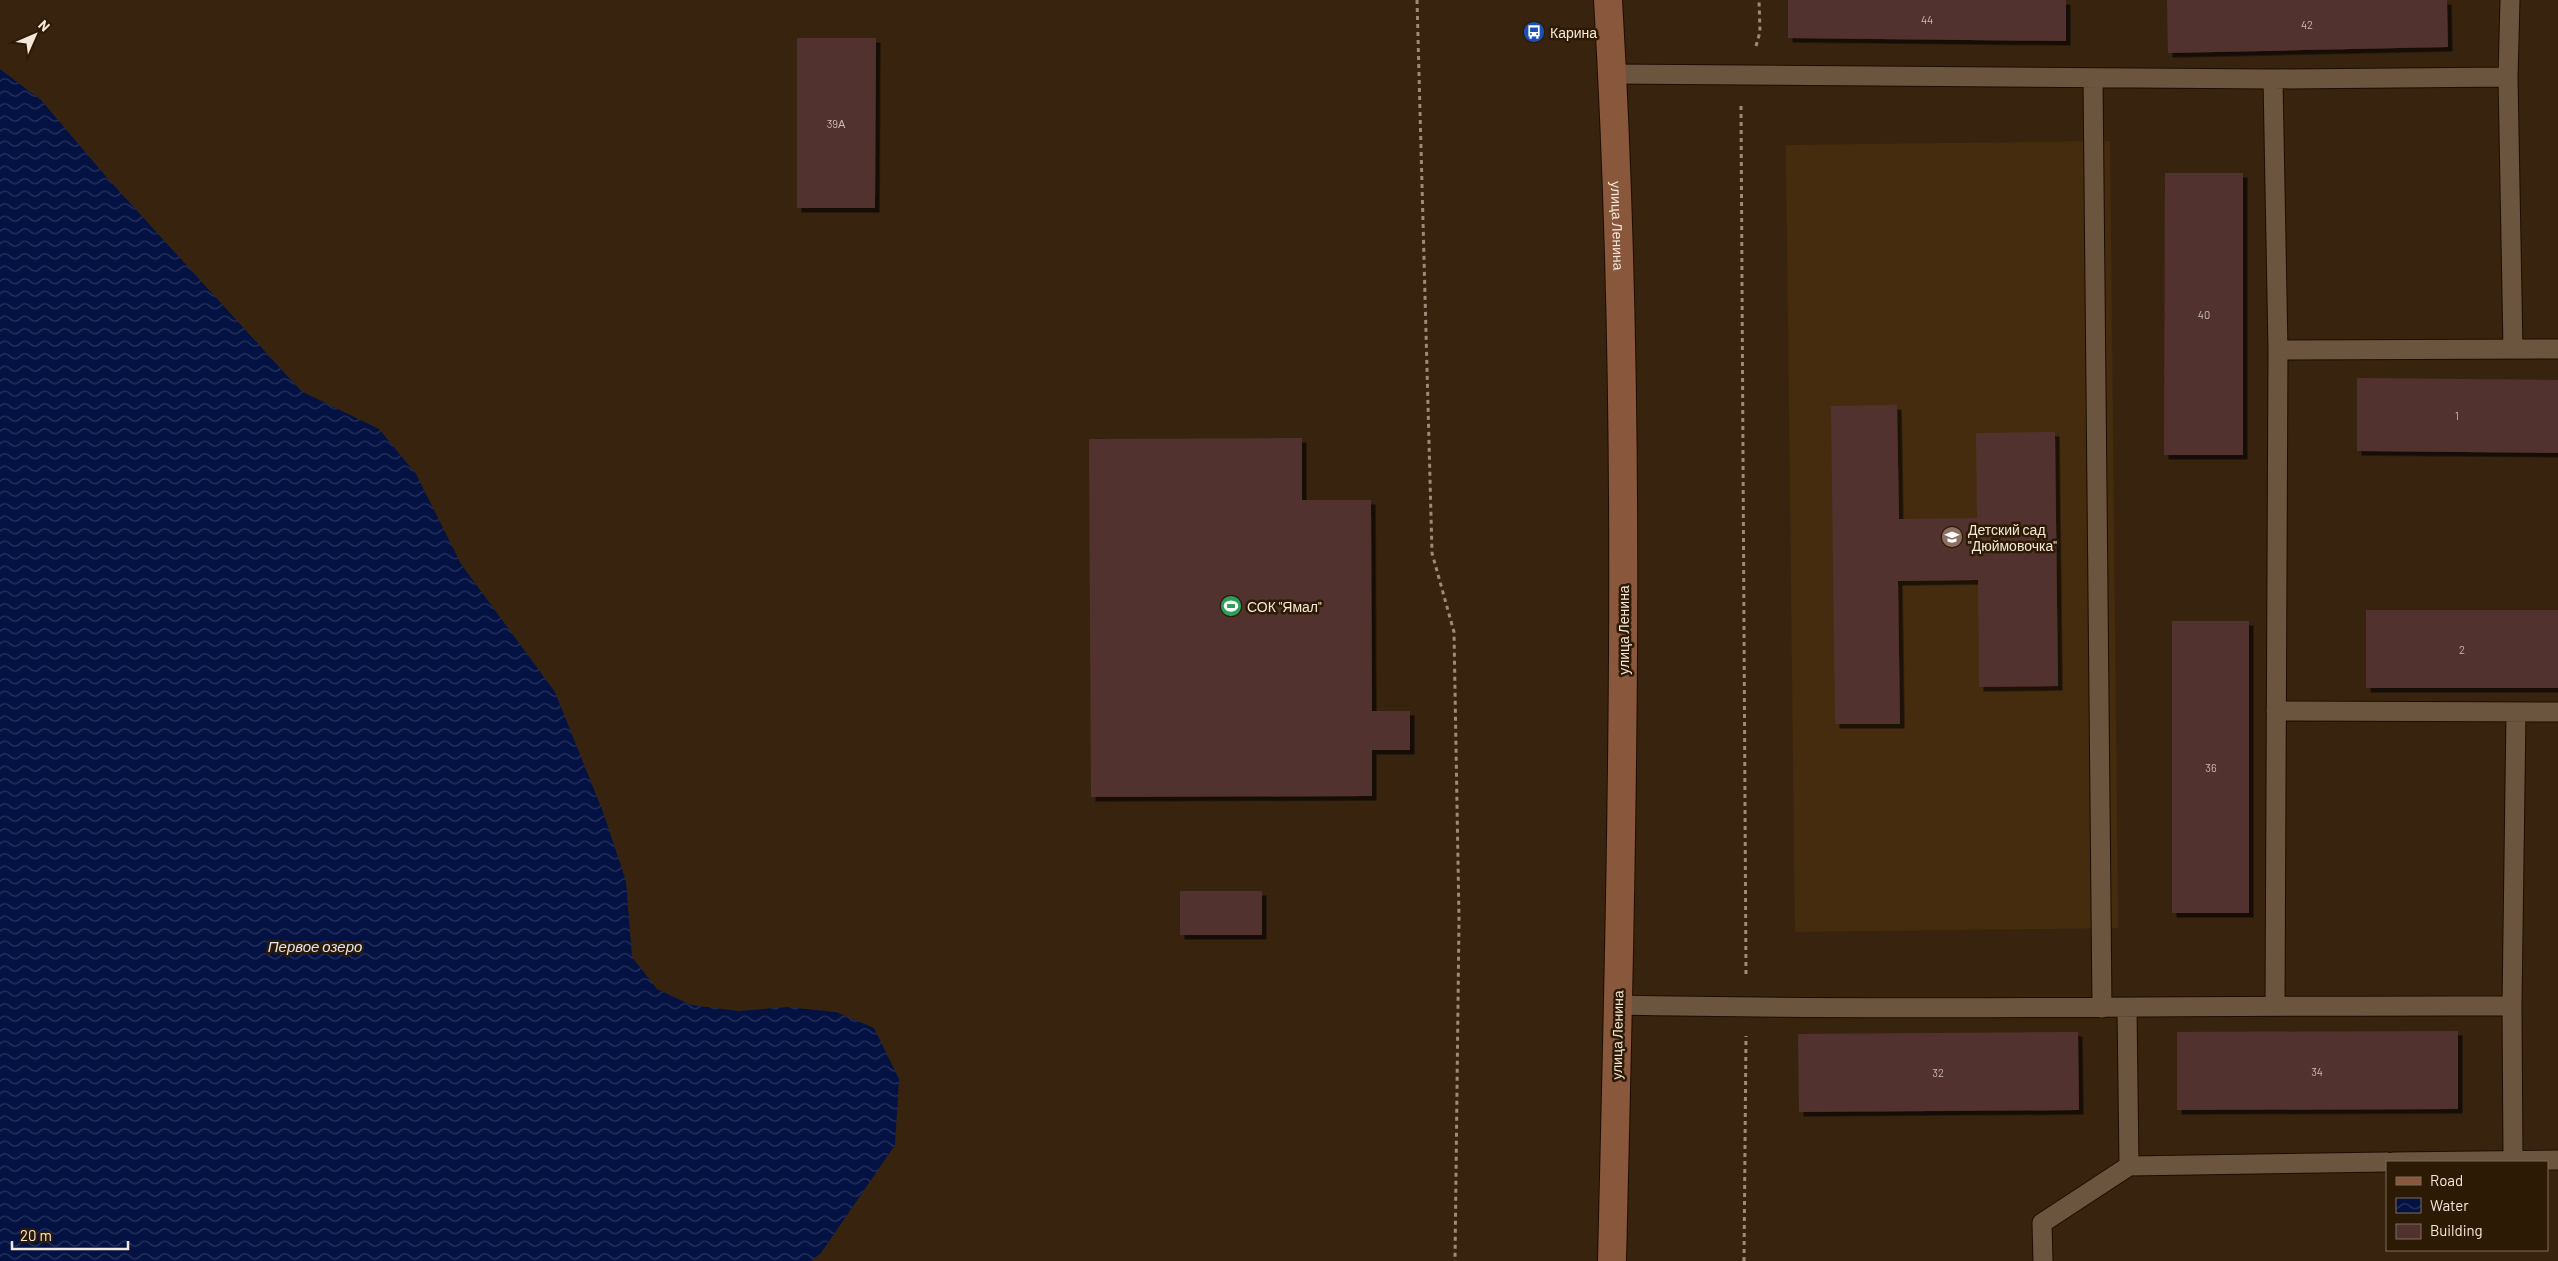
<svg xmlns="http://www.w3.org/2000/svg" width="2558" height="1261" font-family="Barlow,sans-serif">
	<defs>
		<pattern id="water-waves" width="16" height="10" patternUnits="userSpaceOnUse" patternTransform="scale(1.25)"><rect width="16" height="10" fill="#031243"/><path d="M0 5q4-4 8 0t8 0" fill="none" stroke="#28345e"/></pattern>
		<filter id="shadow"><feDropShadow dx="4.5" dy="4.5" stdDeviation="0" flood-color="#0009"/></filter>
	</defs>
	<rect width="100%" height="100%" fill="#38240e"/>
	<!-- built -->
	<path fill="#452c0f" d="M2110 141 2118 928 1795 932 1786 145Z"/>
	<!-- water -->
	<path fill="url(#water-waves)" d="M0 69 41 100 109 180 301 391 379 429 416 474 461 564 555 692 603 812 626 881 632 957 657 989 691 1005 739 1011 787 1007 836 1012 874 1028 899 1079 895 1145 821 1253 811 1261H0Z"/>
	<!-- building -->
	<path fill="#51332d" filter="url(#shadow)" d="M1788 0H2066V41L1788 38Z
		M2167 0H2447L2448 47 2168 53Z
		M797 38H876L875 208H797Z
		M2165 173H2243V455H2164Z
		M2357 378 2558 380V453L2357 451Z
		M1897 405 1899 519 1977 518 1976 433 2055 432 2058 686 1979 687 1978 580 1898 581 1900 724H1835L1831 406Z
		M1302 438V500H1371L1372 711H1410V750H1372V796L1091 797 1089 439Z
		M2366 610H2558V688H2366Z
		M2172 621H2249V913H2172Z
		M1180 891H1262V935H1180Z
		M2458 1031V1109L2177 1110V1032Z
		M2078 1032 2079 1110 1799 1112 1798 1034Z"/>
	<g fill="none" stroke-linecap="round" stroke-linejoin="round">
		<!-- service casing -->
		<g stroke="#1e0c00" stroke-width="21">
			<path id="service" d="M2510 0 2508 77 2513 349
				M1612 74 2273 79 2508 77
				M2093 78 2102 1008
				M2273 79 2278 350 2275 1005
				M2278 350 2558 349
				M2276 711 2558 712
				M1618 1005C1916 1011 2214 1005 2512 1006
				M2513 1160 2512 1006 2516 712
				M2393 1162 2558 1160
				M2129 1166 2387 1162
				M2043 1261 2042 1223 2129 1166 2127 1008"/>
		</g>
		<!-- secondary casing -->
		<g stroke="#1e0c00" stroke-width="30">
			<g id="secondary">
				<path id="s1" d="M1608 0C1633 420 1622 841 1612 1261"/>
			</g>
		</g>
		<!-- path -->
		<path stroke="#9c8b7a" stroke-width="3" stroke-dasharray="4 4" stroke-linecap="butt" d="M1417 0 1432 553 1454 632 1459 919 1455 1261
			M1756 46 1760 32 1759 0
			M1741 106 1746 977
			M1744 1261 1746 1036"/>
		<!-- service -->
		<use href="#service" stroke="#6b553e" stroke-width="19"/>
		<!-- secondary -->
		<use href="#secondary" stroke="#88573c" stroke-width="28"/>
	</g>
	<!-- icons -->
	<defs>
		<g id="bus-disc" transform="scale(1.125)"><circle r="9.5" fill="#1a4fb4" stroke="#2d1a04"/><path d="M-5-6H5V4H4V6H2V4H-2V6H-4V4H-5ZM-3.5-4V0h7V-4ZM-3.5 1.2v1.5H-2V1.2ZM2 1.2v1.5H3.5V1.2Z" fill="#fff"/></g>
		<g id="school-disc" transform="scale(1.125)"><circle r="9.5" fill="#8d6e63" stroke="#2d1a04"/><path d="M0-5L7-2L0 1L-7-2ZM-4 1L0 2.5L4 1V4Q0 6-4 4Z" fill="#fff"/></g>
		<g id="stadium-disc" transform="scale(1.125)"><circle r="9.5" fill="#2e9e5b" stroke="#2d1a04"/><path d="M0-5a6.5 5 0 1 0 0 10a6.5 5 0 1 0 0-10ZM-3.5-1.8h7v3.6h-7Z" fill="#fff"/></g>
	</defs>
	<g fill-rule="evenodd">
		<use href="#bus-disc" x="1534" y="32"/>
		<use href="#school-disc" x="1952" y="537"/>
		<use href="#stadium-disc" x="1231" y="606"/>
	</g>
	<g text-anchor="middle" dominant-baseline="central" stroke-width="5" stroke-linejoin="round" paint-order="stroke">
		<!-- number labels -->
		<g font-size="11" fill="#ccbbaf">
			<text x="1927" y="19">44</text>
			<text x="2307" y="24">42</text>
			<text x="836" y="123">39А</text>
			<text x="2204" y="314">40</text>
			<text x="2457" y="415">1</text>
			<text x="2462" y="649">2</text>
			<text x="2211" y="767">36</text>
			<text x="2317" y="1071">34</text>
			<text x="1938" y="1072">32</text>
		</g>
		<!-- poi labels -->
		<g font-size="14" fill="#f5e8da" stroke="#2d1a04" text-anchor="start">
			<text x="1550" y="32">Карина</text>
			<text x="1968" y="529">Детский сад<tspan x="1968" dy="16">"Дюймовочка"</tspan></text>
			<text x="1247" y="606">СОК "Ямал"</text>
		</g>
		<!-- street labels -->
		<g font-size="14" fill="#f5e8da" stroke="#2d1a04">
			<text stroke="none"><textPath href="#s1" startOffset="226">улица Ленина</textPath></text>
			<text transform="translate(1623 630) rotate(-90)">улица Ленина</text>
			<text transform="translate(1617 1035) rotate(-89)">улица Ленина</text>
		</g>
		<!-- water labels -->
		<g font-size="15" font-style="italic" fill="#dce5f6" stroke="#2d1a04">
			<text x="315" y="946">Первое озеро</text>
		</g>
	</g>
	<!-- legend -->
	<rect x="2386" y="1161" width="162" height="90" fill="#2d1a04" stroke="#7d6c5a"/>
	<rect x="2396" y="1177" width="25" height="8" fill="#88573c" stroke="#7d6c5a"/>
	<text x="2430" y="1186" font-size="15" fill="#f5e8da">Road</text>
	<rect x="2396" y="1198" width="25" height="15" fill="url(#water-waves)" stroke="#7d6c5a"/>
	<text x="2430" y="1211" font-size="15" fill="#f5e8da">Water</text>
	<rect x="2396" y="1224" width="25" height="15" fill="#51332d" stroke="#7d6c5a"/>
	<text x="2430" y="1236" font-size="15" fill="#f5e8da">Building</text>
	<!-- north arrow -->
	<g transform="translate(35 35) rotate(45)" stroke="#2d1a04" stroke-width="4" paint-order="stroke">
	<path d="M0-4L9 19L0 12L-9 19Z" fill="#f5e8da"/>
	<text y="-8" font-size="14" font-weight="bold" text-anchor="middle" fill="#f5e8da">N</text>
	</g>
	<!-- scale -->
	<path d="M12 1241v8h116v-8" fill="none" stroke="#f5e8da" stroke-width="2.5"/>
	<text x="20" y="1241" font-size="15" fill="#f5e8da" stroke="#2d1a04" stroke-width="4" paint-order="stroke">20 m</text>
</svg>
